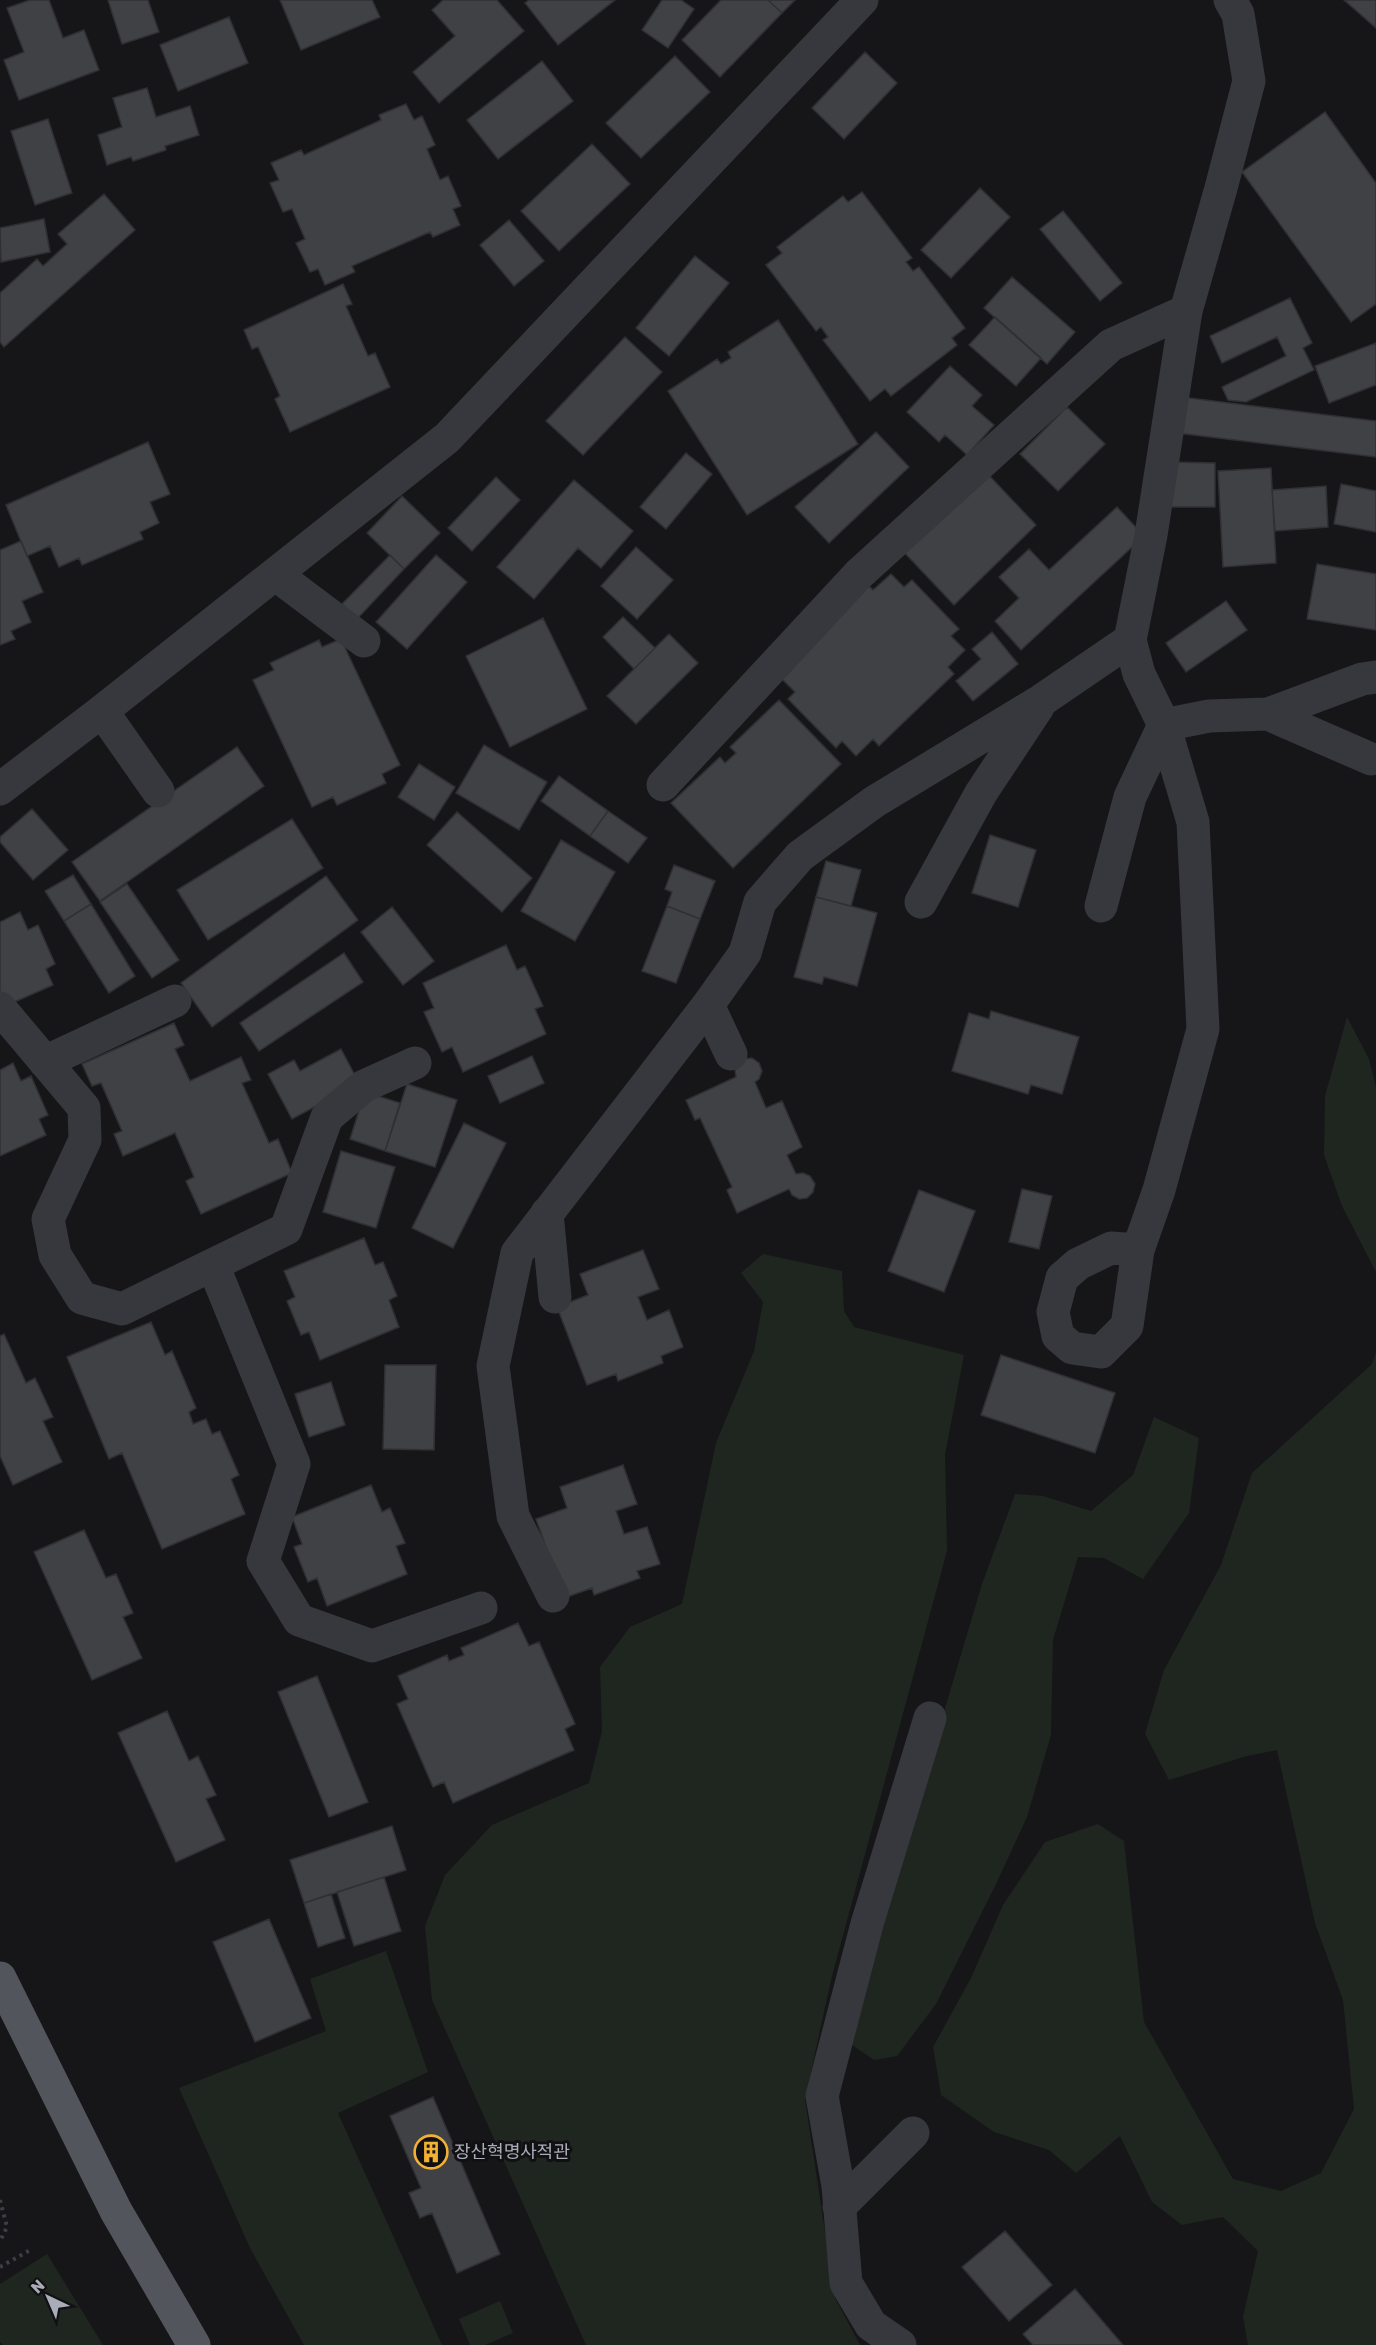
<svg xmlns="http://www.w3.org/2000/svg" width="1376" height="2345" font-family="Rubik,'Noto Sans KR',sans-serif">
	<rect width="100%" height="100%" fill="#161618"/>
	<!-- green -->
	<path fill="#1e261f" d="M1347 1017 1369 1059 1376 1087V1272L1342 1206 1324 1155 1325 1096Z
		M763 1254 842 1271 844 1311 854 1327 964 1355 945 1455 947 1551 831 1980 805 2099 835 2298 860 2345H586L432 2000 425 1926 445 1875 492 1825 589 1783 602 1731 600 1667 630 1627 682 1604 716 1443 754 1351 763 1302 741 1273Z
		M1376 1352V2345H1248L1243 2317 1258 2251 1223 2217 1182 2225 1152 2202 1120 2136 1076 2173 1049 2150 994 2132 941 2095 933 2047 971 1978 1003 1905 1045 1842 1098 1824 1124 1841 1144 2022 1233 2179 1281 2191 1321 2173 1354 2109 1343 2000 1315 1923 1277 1750 1247 1756 1169 1780 1145 1734 1164 1670 1221 1565 1252 1473 1372 1364Z
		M1154 1417 1199 1438 1189 1513 1143 1579 1104 1558 1078 1557 1053 1640 1051 1735 1027 1817 997 1882 936 2004 897 2056 874 2060 846 2041 982 1584 1015 1494 1043 1496 1091 1511 1133 1475Z
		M386 1951 428 2072 338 2113 442 2345H304L250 2248 179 2088 326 2031 310 1979Z
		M47 2254 103 2345H3L0 2342V2284Z
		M500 2301 513 2333 485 2345H470L459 2319Z"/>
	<!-- building -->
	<path fill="#404145" stroke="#303034" stroke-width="1.5" d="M30 0H49L63 38 84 30 99 70 19 100 4 60 24 52 7 8Z
		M108 0H148L159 32 122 44Z
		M280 0H372L380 17 301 50Z
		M443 0H497L524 31 439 103 413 72 455 36 432 10Z
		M529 0H615L558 45 525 3Z
		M662 0H681L694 9 668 48 642 30Z
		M721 0H768L782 13 720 77 682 40Z
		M768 0H795L782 13Z
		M1344 0H1376V28Z
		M229 17 248 63 178 91 160 45Z
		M865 52 897 83 844 139 812 108Z
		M675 56 710 92 641 158 606 123Z
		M542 61 573 101 498 159 467 120Z
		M147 88 156 117 190 106 199 135 165 146 166 150 133 161 131 157 107 165 98 135 122 127 113 98Z
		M406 104 414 120 422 116 435 145 427 149 440 180 448 176 461 206 453 209 460 225 433 237 430 232 352 266 355 272 325 285 318 269 310 272 296 243 305 239 292 209 283 212 270 183 279 180 271 163 301 150 304 155 381 120 379 115Z
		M1325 112 1376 183V304L1351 322 1242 172Z
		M48 119 72 193 35 205 11 131Z
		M592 144 630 184 559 251 521 211Z
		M980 188 1010 217 951 278 921 250Z
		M862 192 912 258 906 262 913 271 919 267 965 328 952 338 957 345 891 396 885 389 870 401 823 340 828 337 821 327 816 331 766 265 782 253 777 247 843 196 848 202Z
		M104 194 135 230 4 347 0 342V293L37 259 43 266 67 244 58 234Z
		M1063 211 1122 283 1100 301 1040 229Z
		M44 219 50 252 1 262 0 228Z
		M509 220 544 261 514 286 480 245Z
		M695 256 729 283 669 356 636 328Z
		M1012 277 1075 332 1047 364 984 308Z
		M343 284 352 304 346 306 368 356 375 353 390 387 290 432 275 399 280 396 258 347 252 349 244 330Z
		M1290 298 1312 343 1303 348 1314 370 1246 402 1228 400 1222 387 1286 356 1277 337 1222 363 1210 336Z
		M995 317 1041 358 1016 386 969 345Z
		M778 320 858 444 747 515 668 391 717 359 721 364 731 358 728 352Z
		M625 337 662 372 583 455 546 421Z
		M1376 343V385L1329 403 1315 366Z
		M950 366 982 395 972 406 994 425 967 455 945 435 939 442 907 412Z
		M1181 397 1376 421V457L1177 433Z
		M1067 407 1105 444 1058 491 1020 454Z
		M876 432 909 467 829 543 795 507Z
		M148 442 170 494 150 502 159 523 140 532 143 539 82 565 79 558 59 567 50 546 27 556 6 505Z
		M686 453 712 474 666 529 640 507Z
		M1172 462 1215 463V507H1171Z
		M1271 468 1276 563 1223 567 1218 471Z
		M983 469 1036 525 954 605 900 548Z
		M496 477 520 500 472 551 448 528Z
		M574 480 633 531 601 568 578 548 534 599 497 567Z
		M1341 484 1376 491V532L1334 524Z
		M1326 486 1328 527 1275 531 1272 490Z
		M402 496 440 533 404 569 367 533Z
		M1117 507 1144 536 1021 650 995 621 1019 598 999 577 1029 549 1049 570Z
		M21 541 43 592 22 601 31 622 11 631 15 639 0 645V550Z
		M636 547 673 580 637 619 601 586Z
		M390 555 404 569 357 619 342 604Z
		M436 555 467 582 407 649 376 622Z
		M1317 564 1376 574V630L1307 619Z
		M891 574 904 587 912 580 959 629 951 636 965 650 948 667 954 674 879 746 873 739 856 756 842 741 836 748 788 699 795 692 782 679 867 584 873 590Z
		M1226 601 1247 630 1186 672 1166 643Z
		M623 617 655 648 634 669 603 637Z
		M543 618 587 709 510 747 466 656Z
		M992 632 1018 664 973 701 956 681 981 659 972 649Z
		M669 634 698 663 636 724 607 696Z
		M341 639 400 765 382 774 386 783 337 805 333 797 312 807 253 680 274 670 270 663 319 640 322 647Z
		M779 700 841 764 733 868 671 803 720 757 725 763 736 753 730 747Z
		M484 745 547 782 519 830 456 793Z
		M237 747 264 786 100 901 72 862Z
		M419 764 455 787 434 820 398 797Z
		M559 776 608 811 590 836 541 801Z
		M32 809 68 850 33 880 0 842V837Z
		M608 811 647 838 628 863 590 836Z
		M457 812 532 878 502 912 427 845Z
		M292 819 323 868 208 940 177 890Z
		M990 835 1036 850 1018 907 972 893Z
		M561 840 615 872 575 941 521 911Z
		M826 861 861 870 851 906 816 897Z
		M674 865 715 881 700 919 667 906 672 892 665 889Z
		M73 875 91 904 64 921 45 891Z
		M326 876 358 920 212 1027 181 983Z
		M127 884 179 960 152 978 100 902Z
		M816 897 877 913 857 986 824 977 822 984 794 977Z
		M91 904 135 976 109 993 64 921Z
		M667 906 700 919 676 983 642 971Z
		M392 907 434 961 403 985 361 932Z
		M20 912 28 930 38 925 55 964 46 969 53 985 3 1007 0 999V922Z
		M506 945 517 970 525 966 543 1006 535 1009 546 1034 463 1072 452 1047 442 1052 424 1012 434 1008 423 983Z
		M344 953 363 982 259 1051 240 1023Z
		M991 1011 1079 1037 1062 1094 1031 1085 1028 1094 952 1071 969 1013 989 1019Z
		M174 1023 184 1045 175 1049 190 1081 241 1057 251 1080 242 1083 269 1143 278 1139 292 1173 201 1214 186 1181 194 1177 175 1133 123 1156 114 1134 122 1131 101 1083 92 1086 82 1064Z
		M341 1049 359 1083 292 1119 268 1074 294 1060 300 1071Z
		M532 1056 544 1083 500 1103 488 1076Z
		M752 1058 759 1063 762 1071 759 1079 755 1082 766 1108 782 1101 802 1147 787 1155 796 1174 803 1173 810 1176 815 1184 813 1192 807 1198 799 1199 792 1195 789 1189 737 1213 727 1190 732 1187 700 1118 695 1120 686 1100 736 1077 735 1071 737 1064 744 1059Z
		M13 1063 21 1081 31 1076 48 1115 39 1119 46 1135 0 1156V1070Z
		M407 1084 457 1100 435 1167 385 1151Z
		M365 1092 400 1103 385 1151 350 1139Z
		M464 1123 506 1143 453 1248 412 1228Z
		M341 1151 395 1167 376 1228 323 1212Z
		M1022 1189 1052 1196 1039 1249 1009 1242Z
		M919 1190 975 1211 944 1292 888 1271Z
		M364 1238 375 1265 383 1262 397 1296 389 1300 399 1327 320 1360 309 1332 301 1335 287 1301 295 1297 284 1271Z
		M643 1250 659 1289 638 1297 647 1320 669 1310 683 1347 661 1356 663 1363 618 1381 616 1374 587 1385 557 1307 588 1295 580 1274Z
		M151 1322 165 1355 172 1351 196 1408 189 1412 193 1424 206 1419 212 1434 220 1431 239 1475 231 1479 245 1514 162 1549 122 1453 109 1459 67 1357Z
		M4 1334 26 1383 35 1378 53 1417 43 1421 62 1462 13 1485 0 1456V1336Z
		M1001 1355 1115 1393 1095 1453 981 1415Z
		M385 1365H436L434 1450 383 1449Z
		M331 1382 345 1425 309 1437 295 1394Z
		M623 1465 637 1504 616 1511 624 1534 647 1527 660 1564 637 1571 640 1578 594 1595 592 1588 564 1598 536 1519 567 1508 560 1487Z
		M371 1485 382 1512 390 1508 405 1543 396 1546 407 1574 327 1606 317 1578 308 1582 294 1547 302 1544 292 1517Z
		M84 1530 106 1578 116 1574 133 1613 123 1617 142 1658 92 1680 34 1552Z
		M518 1623 529 1646 539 1642 575 1724 565 1729 574 1750 453 1803 444 1782 433 1787 397 1704 408 1699 398 1676 447 1655 449 1661 464 1655 461 1648Z
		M317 1676 368 1802 329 1817 278 1692Z
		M167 1711 189 1761 198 1756 216 1795 206 1799 225 1840 176 1862 118 1733Z
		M392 1826 406 1870 304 1903 290 1860Z
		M384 1877 401 1931 354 1946 337 1892Z
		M331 1894 345 1938 318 1947 304 1903Z
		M269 1919 311 2018 255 2042 213 1942Z
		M433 2097 500 2254 457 2273 432 2213 420 2218 409 2193 421 2188 390 2116Z
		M1005 2231 1052 2285 1009 2321 962 2267Z
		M1075 2289 1123 2345H1033L1023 2334Z"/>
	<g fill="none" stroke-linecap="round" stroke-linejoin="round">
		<!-- path -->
		<path stroke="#3d3f44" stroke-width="4" stroke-dasharray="3 4.5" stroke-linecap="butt" d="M0 2200 7 2227 0 2241
			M0 2267 32 2249"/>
		<!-- minor -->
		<path stroke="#37383d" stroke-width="33" d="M275 574 364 641
			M102 711 158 791
			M1268 714 1362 679 1376 677
			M663 785 859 574 1111 345 1186 311
			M0 789 102 711 447 438 862 0
			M921 902 981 793 1038 707
			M1101 906 1130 797 1164 725 1209 716 1268 714 1371 759
			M708 1005 731 1054
			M0 1008 84 1108 85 1140 48 1219 55 1255 82 1298 122 1309 286 1229 327 1117 364 1086 415 1063
			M45 1062 175 1001
			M547 1213 555 1297
			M1138 1250 1111 1248 1078 1264 1062 1278 1053 1312 1058 1336 1072 1348 1101 1352 1127 1326 1138 1250 1159 1190 1203 1029 1193 822 1164 725 1139 674 1130 640 1151 535 1186 311 1221 188 1249 81 1238 14 1230 0
			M213 1265 294 1464 263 1561 299 1620 372 1646 481 1608
			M553 1596 513 1516 493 1366 517 1253 708 1005 745 953 760 902 800 856 874 802 1042 700 1130 640
			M839 2207 913 2133
			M900 2345 871 2325 846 2283 838 2186 822 2096 867 1924 930 1718"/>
		<!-- major -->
		<path stroke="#53555c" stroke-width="33" d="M0 1978 116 2211 194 2345"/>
	</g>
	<!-- icons -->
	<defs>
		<g id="building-ring" transform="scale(1.725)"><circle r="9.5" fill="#111113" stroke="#f2b134" stroke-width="1.5"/><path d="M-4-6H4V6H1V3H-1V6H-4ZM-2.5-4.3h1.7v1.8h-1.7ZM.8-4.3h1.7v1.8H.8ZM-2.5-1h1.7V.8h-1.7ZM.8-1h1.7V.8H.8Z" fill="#f2b134"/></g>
	</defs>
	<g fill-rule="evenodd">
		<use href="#building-ring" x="431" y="2152"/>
	</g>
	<g text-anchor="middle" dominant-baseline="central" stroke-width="6" stroke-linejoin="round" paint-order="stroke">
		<!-- poi labels -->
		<g font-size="18" fill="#a8adb8" stroke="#111113" text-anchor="start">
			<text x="454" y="2152">장산혁명사적관</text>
		</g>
	</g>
	<!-- north arrow -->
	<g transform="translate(48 2297) rotate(316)" stroke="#111113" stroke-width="4.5" paint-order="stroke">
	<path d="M0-4.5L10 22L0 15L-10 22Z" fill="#a8adb8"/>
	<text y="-9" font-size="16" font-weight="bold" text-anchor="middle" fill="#a8adb8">N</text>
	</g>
</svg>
